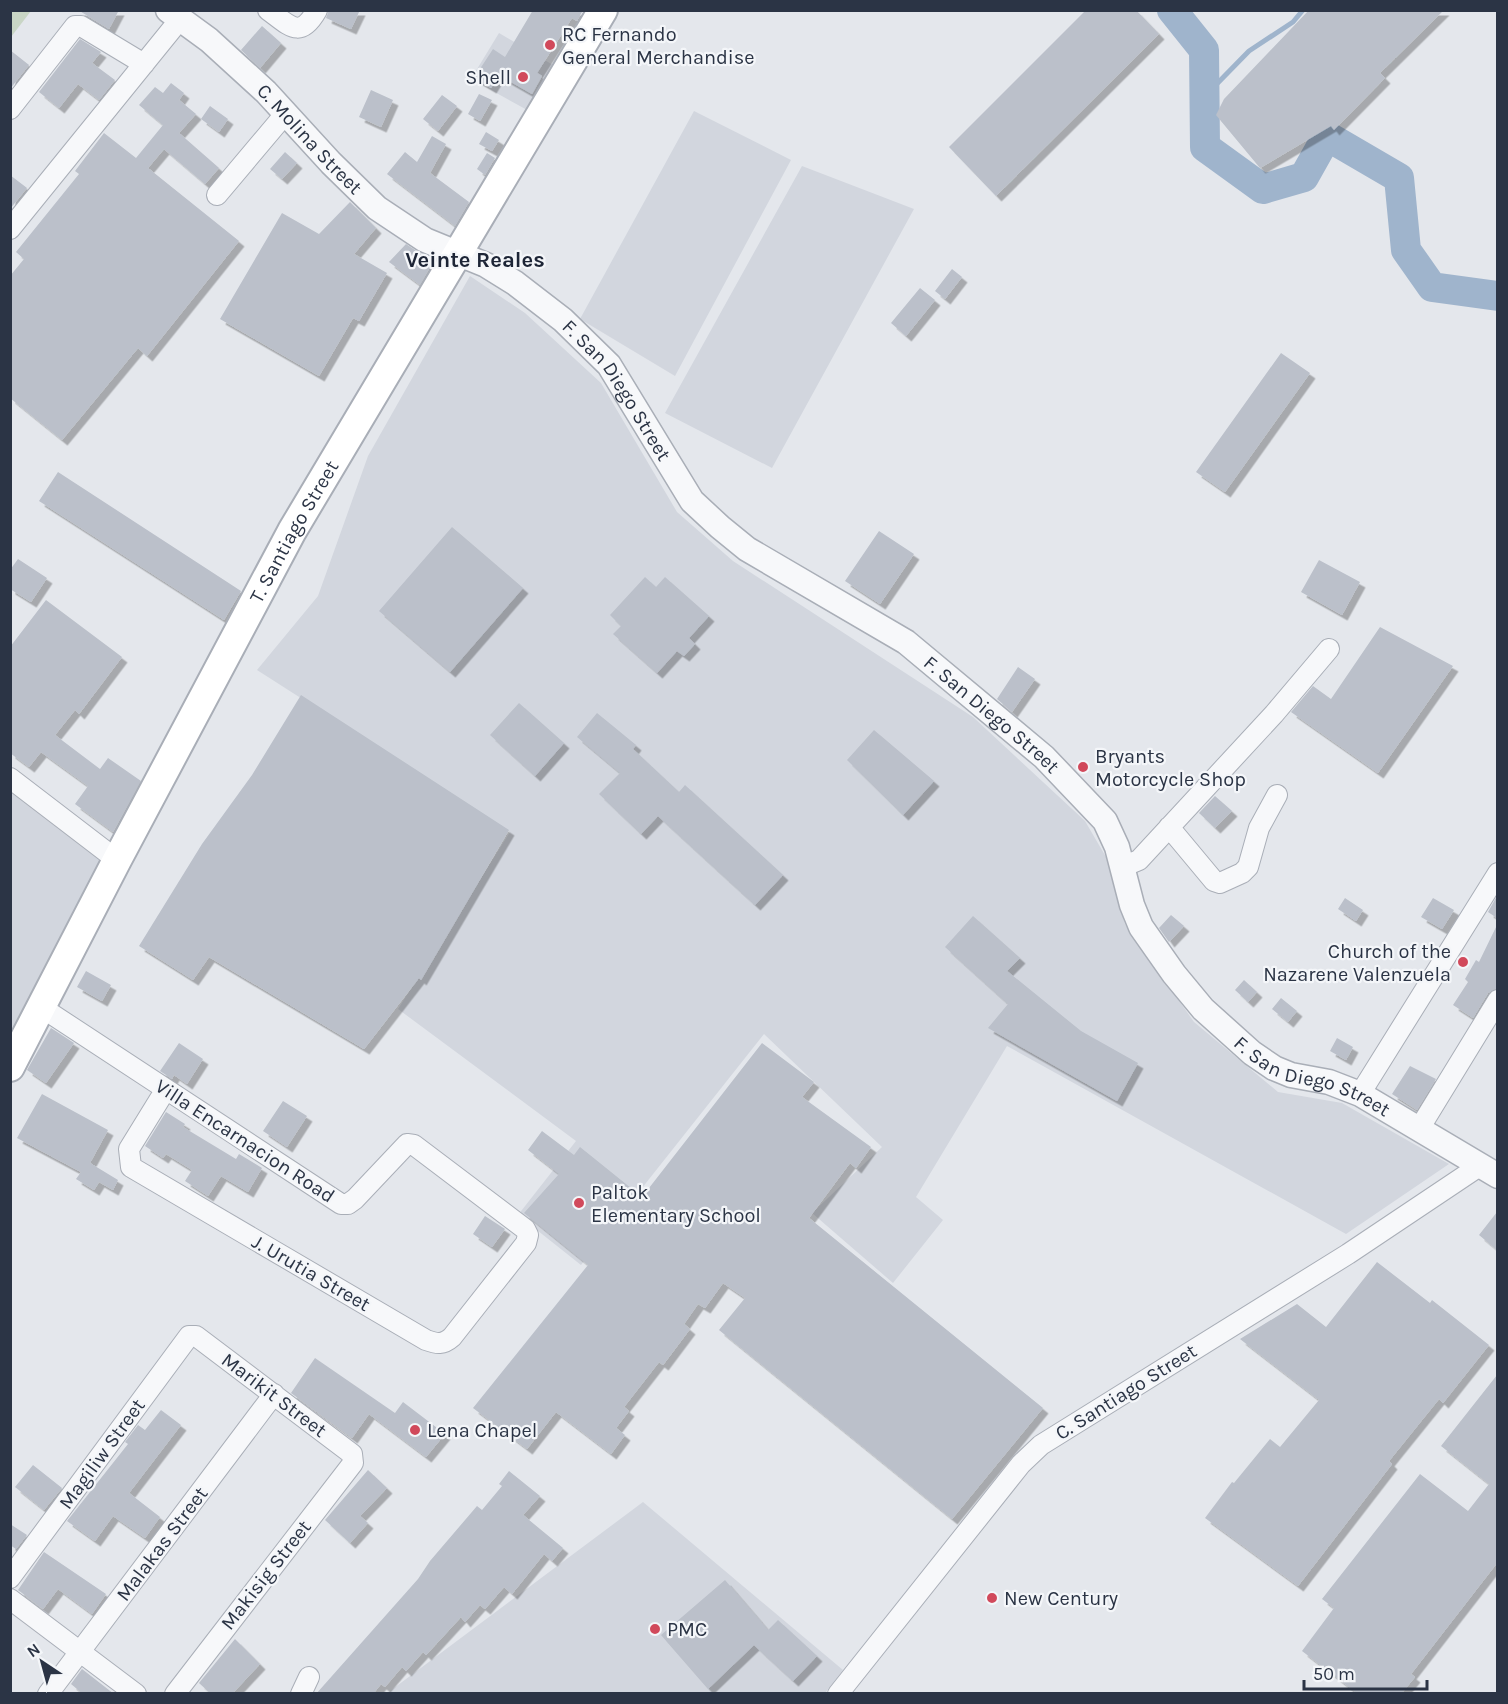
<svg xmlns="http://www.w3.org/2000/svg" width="1508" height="1704" font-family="Karla,sans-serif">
	<defs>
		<filter id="shadow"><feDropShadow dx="5.5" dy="5.5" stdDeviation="0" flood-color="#0004"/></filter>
	</defs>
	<rect width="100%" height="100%" fill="#e4e7ec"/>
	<!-- built -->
	<path fill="#d2d6de" d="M499 33 558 68 529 111 471 79Z
		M694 111 791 160 675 376 580 319Z
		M802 166 914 209 772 468 665 413Z
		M470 276 525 313 601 383 677 512 733 561 973 717 1085 821 1106 857 1125 924 1194 1022 1278 1092 1342 1103 1449 1164 1346 1234 1007 1046 916 1197 943 1220 893 1283 812 1213 882 1147 764 1034 581 1265 518 1215 576 1141 398 1009 510 832 257 670 318 596 368 456Z
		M11 788 107 863 11 1051Z
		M643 1502 843 1670 825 1693 386 1694Z"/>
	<!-- green -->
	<path fill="#c9d6c5" d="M11 10 31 11 11 37 10 11Z"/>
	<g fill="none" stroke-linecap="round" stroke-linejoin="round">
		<!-- stream -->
		<path stroke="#9fb4cc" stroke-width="5" d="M1204 97 1249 51 1293 22 1303 10"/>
		<!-- river -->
		<path stroke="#9fb4cc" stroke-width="30" d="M1172 10 1204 50 1205 147 1263 189 1304 177 1327 136 1399 178 1406 250 1432 287 1498 296"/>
	</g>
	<!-- building -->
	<path fill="#bbc0ca" filter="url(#shadow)" d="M78 10H119L109 29Z
		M329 10H360L351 29 326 18Z
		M533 10H583L577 21 572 18 537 73 542 76 532 94 499 75 491 88 474 78 493 49 505 57Z
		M1086 10H1136L1159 34 996 196 949 147Z
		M1309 10H1444L1380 73 1385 78 1334 130 1331 126 1260 168 1216 115 1224 99Z
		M262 26 281 43 260 68 241 50Z
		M80 39 101 52 92 63 115 80 99 100 78 84 59 108 39 92Z
		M10 50 29 65 10 89Z
		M171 83 184 93 179 100 196 114 179 133 219 168 205 184 164 149 148 168 239 241 147 356 138 348 62 440 10 398V276L24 259 16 252 79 174 75 171 104 133 136 158 163 125 139 105 155 87 163 93Z
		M371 90 393 100 381 127 359 117Z
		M479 94 492 100 480 121 468 114Z
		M442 95 457 106 438 131 423 119Z
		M210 106 228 119 219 132 201 119Z
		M486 132 499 140 492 151 479 144Z
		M432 136 446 144 430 173 469 202 455 226 387 174 405 152 417 162Z
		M285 152 297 163 282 179 270 169Z
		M487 153 495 158 485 175 477 169Z
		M10 175 27 188 10 209Z
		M350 202 376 228 354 254 387 273 359 321 353 318 319 376 220 319 282 213 319 234Z
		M406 244 433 262 420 285 389 262Z
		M952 269 962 277 945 299 935 291Z
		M920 288 935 300 906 336 891 323Z
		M1281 353 1310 373 1225 492 1196 472Z
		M58 472 241 591 224 620 39 501Z
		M452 527 523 588 450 672 379 611Z
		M879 531 914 554 880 604 845 581Z
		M18 559 47 578 31 602 10 589V570Z
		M1319 560 1360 582 1342 615 1301 592Z
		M645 577 656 587 665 577 709 616 689 638 695 644 684 656 677 651 657 673 613 634 621 626 610 615Z
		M46 600 122 657 79 714 75 710 55 735 100 769 108 758 141 781 113 832 75 804 88 786 41 752 29 767 10 753V647Z
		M1380 627 1453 666 1378 773 1291 712 1313 686 1331 699Z
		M1018 667 1035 679 1012 712 997 699Z
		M301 695 509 830 421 980 419 978 364 1049 209 957 193 980 139 946 202 844 252 775Z
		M519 703 564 743 535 776 490 735Z
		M597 713 636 745 633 749 679 792 685 785 783 875 755 905 658 816 641 834 599 794 620 773 577 737Z
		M874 730 934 781 903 815 847 760Z
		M1215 796 1232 811 1215 828 1199 813Z
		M1497 896V918L1488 912Z
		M1345 898 1363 910 1356 921 1338 909Z
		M1433 898 1454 910 1442 929 1421 917Z
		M1171 915 1184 926 1169 942 1159 928Z
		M973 916 1020 958 1007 971 1081 1031 1138 1063 1117 1101 988 1028 1008 1004 945 947Z
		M1497 925V988L1488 993 1473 1018 1453 1005 1468 982 1465 979 1476 960 1479 962Z
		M86 971 111 985 102 1001 77 987Z
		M1244 980 1257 992 1248 1002 1235 990Z
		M1281 998 1297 1011 1288 1022 1272 1009Z
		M51 1028 74 1043 46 1083 27 1070Z
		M1337 1038 1353 1047 1346 1060 1330 1051Z
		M179 1043 203 1059 187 1084 174 1075 172 1079 160 1071Z
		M762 1043 814 1082 802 1097 871 1147 856 1168 850 1163 809 1218 1043 1408 952 1519 719 1330 745 1298 723 1283 705 1308 698 1304 684 1324 690 1329 663 1365 659 1362 624 1407 629 1411 616 1428 625 1435 611 1454 556 1412 527 1449 473 1408 588 1265 524 1213 559 1174 528 1150 542 1131 574 1155 580 1147 642 1197Z
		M1410 1066 1436 1079 1417 1110 1392 1094Z
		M42 1094 108 1130 90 1163 118 1180 113 1190 99 1182 94 1190 76 1179 81 1172 17 1138Z
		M283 1101 307 1116 287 1147 263 1131Z
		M166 1112 185 1124 183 1127 236 1159 239 1154 262 1168 248 1192 221 1176 208 1196 185 1181 192 1170 166 1154 163 1158 145 1146Z
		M1497 1212V1250L1479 1235Z
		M485 1216 505 1229 492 1247 473 1234Z
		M1377 1262 1430 1303 1432 1300 1489 1345 1443 1403 1439 1399 1389 1461 1392 1464 1298 1586 1205 1518 1232 1482 1234 1483 1270 1439 1280 1447 1319 1400 1240 1339 1297 1304 1326 1327Z
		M315 1358 395 1413 403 1402 445 1434 426 1457 369 1414 352 1438 291 1393Z
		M1497 1375V1563L1411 1674 1415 1677 1401 1694H1358L1302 1651 1334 1608 1322 1599 1420 1474 1468 1511 1489 1484 1441 1446Z
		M161 1410 181 1425 129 1493 160 1517 145 1538 113 1516 95 1541 67 1521 128 1444 125 1442 138 1425 145 1430Z
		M33 1465 62 1488 44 1510 15 1487Z
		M368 1470 387 1488 360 1516 368 1523 350 1543 325 1520Z
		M509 1471 540 1496 523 1515 563 1548 552 1561 544 1554 512 1594 504 1587 485 1609 480 1605 465 1622 461 1617 426 1655 423 1652 406 1671 402 1667 385 1687 381 1684 373 1694H316L418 1579 430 1561 477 1506 482 1510 502 1486 499 1484Z
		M10 1524 27 1535 16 1549 10 1545Z
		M44 1552 106 1594 92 1614 58 1589 43 1609 18 1590Z
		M725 1580 768 1630 778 1620 817 1656 793 1681 754 1645 708 1689 661 1635Z
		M235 1639 260 1664 232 1694H211L199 1683Z
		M82 1669 114 1694H83L71 1684Z"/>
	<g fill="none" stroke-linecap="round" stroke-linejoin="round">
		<!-- minor casing -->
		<g stroke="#a9aeb7" stroke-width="22">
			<path id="minor" d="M268 10C290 26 300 40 317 10
				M10 109 75 26H81L144 64
				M217 195 286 113
				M10 229 181 18
				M10 778 117 860
				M1169 827 1214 881 1220 883 1242 873 1248 867 1259 828 1277 795
				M1122 867 1139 860 1274 714 1329 649
				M41 1007 341 1204H348L355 1199 407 1144 414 1145 525 1229 528 1235 526 1243 452 1337C443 1345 437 1344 426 1340L131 1167 129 1149 166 1089
				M1360 1094 1498 873
				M1419 1129 1498 1000
				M10 1578 189 1336H196L352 1454 353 1463 175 1694
				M10 1599 136 1694
				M48 1694 274 1394
				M301 1694 309 1677
				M838 1694 1021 1464 1041 1445 1348 1254 1481 1165"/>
		</g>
		<!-- tertiary casing -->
		<g stroke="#a9aeb7" stroke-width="27">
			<g id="tertiary">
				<path id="s1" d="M168 10 209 40 266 92 331 163 377 208 425 240 486 265 515 283 563 320 609 365 692 501 720 527 747 549 906 642 1044 757 1105 821 1117 847 1132 905 1141 927 1174 974 1203 1009 1252 1053 1274 1068 1291 1075 1329 1082 1360 1094 1498 1176"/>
			</g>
		</g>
		<!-- secondary casing -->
		<g stroke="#a9aeb7" stroke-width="32">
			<g id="secondary">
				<path id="s2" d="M10 1067 117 860 292 531 603 10"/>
			</g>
		</g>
		<!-- minor -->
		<use href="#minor" stroke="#f7f8fa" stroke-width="20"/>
		<!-- tertiary -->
		<use href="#tertiary" stroke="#f7f8fa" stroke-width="24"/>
		<!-- secondary -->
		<use href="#secondary" stroke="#fff" stroke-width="28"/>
	</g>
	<!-- markers -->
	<g fill="#d1495b" stroke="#f4f6f9" stroke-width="2">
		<circle cx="550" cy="45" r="6"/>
		<circle cx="523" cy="77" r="6"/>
		<circle cx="1083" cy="767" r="6"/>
		<circle cx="1463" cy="962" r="6"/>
		<circle cx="579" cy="1203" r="6"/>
		<circle cx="415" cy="1430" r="6"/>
		<circle cx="992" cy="1598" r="6"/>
		<circle cx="655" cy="1629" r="6"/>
	</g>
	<g text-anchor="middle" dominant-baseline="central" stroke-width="4.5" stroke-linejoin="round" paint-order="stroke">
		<!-- poi labels -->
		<g font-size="20" fill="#2b3445" stroke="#f4f6f9" text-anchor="start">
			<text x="562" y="34">RC Fernando<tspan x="562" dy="23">General Merchandise</tspan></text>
			<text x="511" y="77" text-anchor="end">Shell</text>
			<text x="1095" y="756">Bryants<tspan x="1095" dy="23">Motorcycle Shop</tspan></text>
			<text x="1451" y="951" text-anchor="end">Church of the<tspan x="1451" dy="23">Nazarene Valenzuela</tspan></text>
			<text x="591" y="1192">Paltok<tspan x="591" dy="23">Elementary School</tspan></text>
			<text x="427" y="1430">Lena Chapel</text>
			<text x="1004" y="1598">New Century</text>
			<text x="667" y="1629">PMC</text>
		</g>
		<!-- street labels -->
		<g font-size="20" fill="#2b3445" stroke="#f4f6f9">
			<text stroke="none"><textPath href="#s1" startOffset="192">C. Molina Street</textPath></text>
			<text stroke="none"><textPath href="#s1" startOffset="596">F. San Diego Street</textPath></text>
			<text stroke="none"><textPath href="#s2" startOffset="606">T. Santiago Street</textPath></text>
			<text stroke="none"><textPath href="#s1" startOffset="1100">F. San Diego Street</textPath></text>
			<text stroke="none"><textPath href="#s1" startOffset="1602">F. San Diego Street</textPath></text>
			<text transform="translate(245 1141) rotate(33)">Villa Encarnacion Road</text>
			<text transform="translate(311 1273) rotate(30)">J. Urutia Street</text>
			<text transform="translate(1126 1392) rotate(-32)">C. Santiago Street</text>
			<text transform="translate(274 1395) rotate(37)">Marikit Street</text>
			<text transform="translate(102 1454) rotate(-54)">Magiliw Street</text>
			<text transform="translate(162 1544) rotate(-53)">Malakas Street</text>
			<text transform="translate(266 1575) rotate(-52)">Makisig Street</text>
		</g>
		<!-- quarter labels -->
		<g font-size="22" font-weight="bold" fill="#1d2536" stroke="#f4f6f9">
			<text x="475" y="260">Veinte Reales</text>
		</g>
	</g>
	<!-- border -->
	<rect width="1508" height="1704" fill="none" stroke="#2b3445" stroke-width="24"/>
	<!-- north arrow -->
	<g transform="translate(42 1662) rotate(324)" stroke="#f4f6f9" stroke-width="4.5" paint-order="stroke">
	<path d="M0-4.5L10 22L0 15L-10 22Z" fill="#2b3445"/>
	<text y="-9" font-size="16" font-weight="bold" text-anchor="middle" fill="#2b3445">N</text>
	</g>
	<!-- scale -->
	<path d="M1304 1680v9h123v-9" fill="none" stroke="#2b3445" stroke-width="3"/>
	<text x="1313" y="1680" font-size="18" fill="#2b3445" stroke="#f4f6f9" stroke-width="4.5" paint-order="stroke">50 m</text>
</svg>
